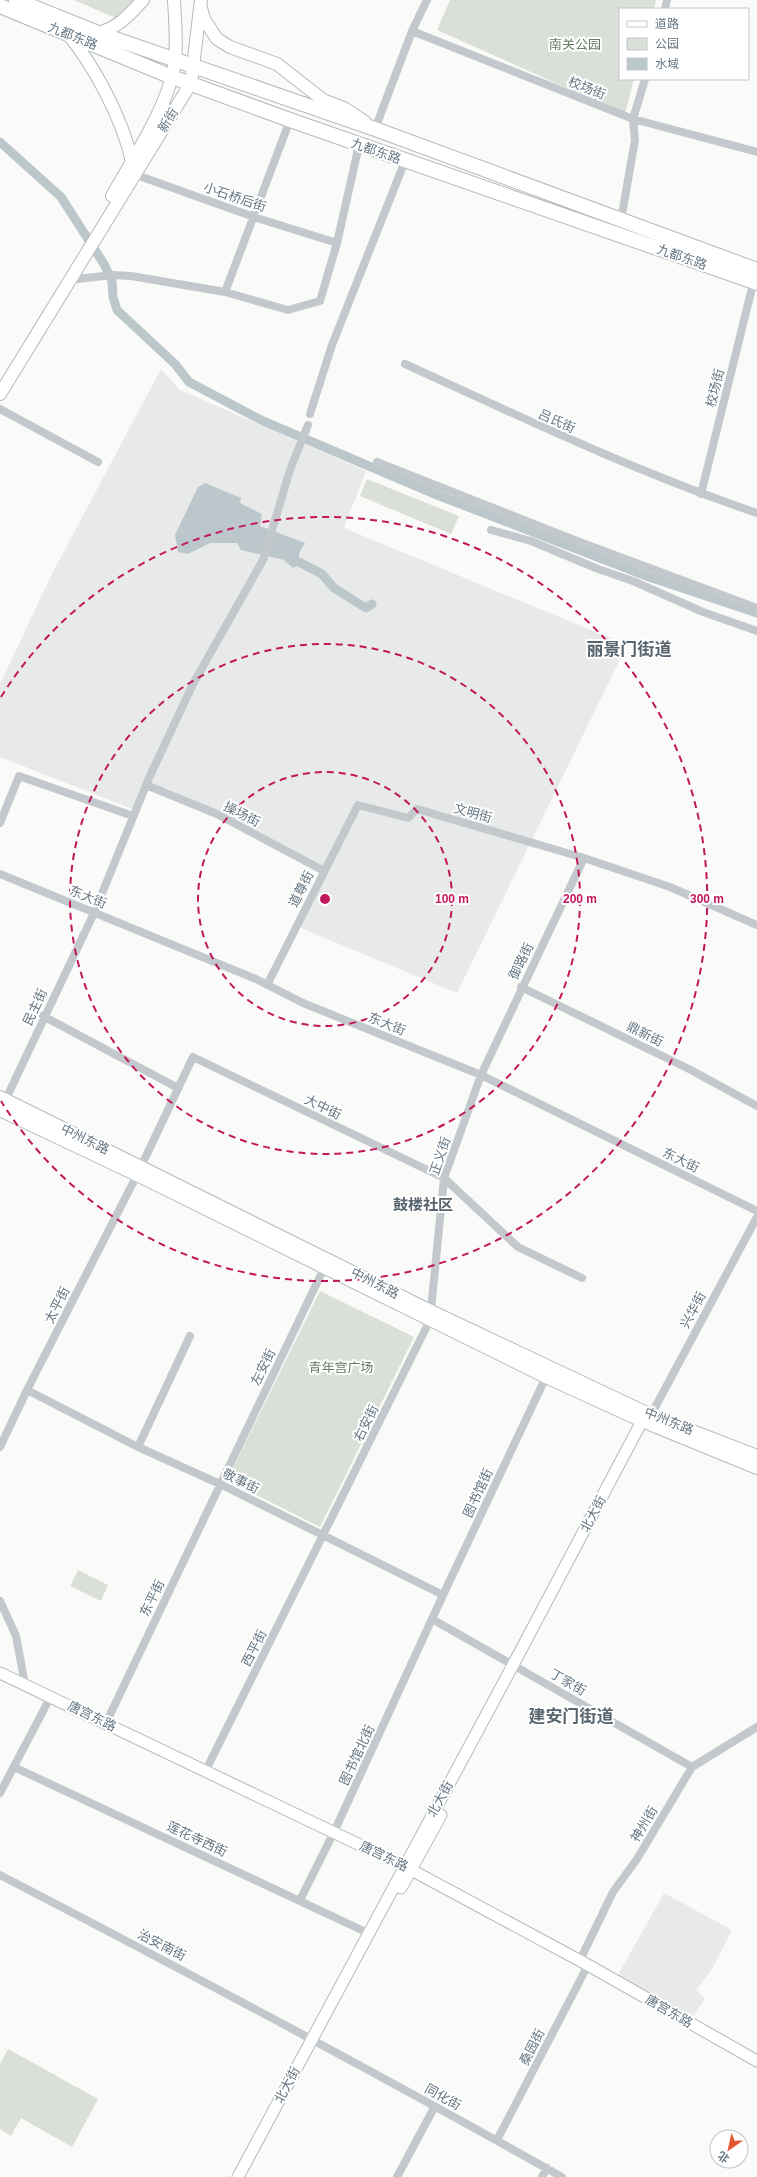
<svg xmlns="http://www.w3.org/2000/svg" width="757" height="2177" font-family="Helvetica,'Noto Sans SC',sans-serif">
	<rect width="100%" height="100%" fill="#fafaf8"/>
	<!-- built -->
	<path fill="#e8e9e9" d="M161 369 180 390 366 471 344 528 627 645 457 993 296 926 324 871 166 788 146 785 132 809 0 757V684L52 574Z
		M664 1893 732 1930 712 1969 696 1990 705 1998 692 2018 618 1975Z"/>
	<!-- green -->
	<path fill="#dadfd7" d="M74 0H137L118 19Z
		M450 0H656L654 9H620V79H634L625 114 437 30Z
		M367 479 459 516 451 534 360 496Z
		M320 1291 414 1337 320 1527 227 1480Z
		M78 1570 108 1585 101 1601 70 1586Z
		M8 2049 98 2099 72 2147 21 2118 11 2136 0 2129V2064Z"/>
	<!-- water -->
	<path fill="#bbc7cb" d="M205 483 241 498 240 503 262 514 260 526 305 543 299 553V565L293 568 284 560 241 550 237 543H210L188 554 178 552 175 535 198 487Z"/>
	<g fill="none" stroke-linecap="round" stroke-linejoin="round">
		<!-- canal -->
		<path stroke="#bbc7cb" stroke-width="9" d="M0 142 61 197 104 264 112 281 113 297 117 310 175 364 189 382 263 421 437 495 649 577 757 613
			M299 562 322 574 334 588 366 608 372 604"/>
		<!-- secondary casing -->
		<g stroke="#b3babf" stroke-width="13">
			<path id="secondary" d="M0 1673 404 1866 588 1965 757 2061
				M401 1888 441 1815
				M238 2177 513 1665 642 1421"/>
		</g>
		<!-- primary casing -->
		<g stroke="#b5babe" stroke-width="14">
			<path id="primary" d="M201 8 204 19 217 39 230 47 277 64 323 100 344 108 365 122
				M98 33C118 28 129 15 143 0
				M68 34C95 67 123 120 132 162
				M112 196C133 159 170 104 175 61 177 41 175 20 174 0
				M0 394 191 83 201 0
				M0 1097 433 1312 651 1415 757 1456
				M0 1110 137 1175 546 1377 642 1421 757 1468"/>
		</g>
		<!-- highway casing -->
		<g stroke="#b4b9bd" stroke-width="16">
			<path id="highway" d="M16 0 98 33 375 129 757 270
				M0 6 172 77 290 120 757 283"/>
		</g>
		<!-- street -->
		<path stroke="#c3c8cc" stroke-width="8" d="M665 9 667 0
			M412 31 633 119 757 152
			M375 129 412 31 427 0
			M131 173 254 217 337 243
			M621 220 635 140 633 119 645 79
			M68 280 113 275 131 276 225 292 288 310 320 301 337 243 359 145
			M225 292 290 120
			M405 364C521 417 636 472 757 513
			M0 409 98 462
			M310 414 332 345 405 161
			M377 462 577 541 757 608
			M701 494 754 280
			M491 530 531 541 598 569 633 581 703 612 757 631
			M146 785 217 814 324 871
			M0 823 19 776 133 816
			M0 874 256 979 303 1003 481 1075 757 1211
			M267 985 358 805 408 818 417 809 584 858 670 887 757 925
			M521 987 689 1069 757 1106
			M43 1016 178 1088
			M4 1103 94 913 149 778 193 684 263 560 290 470 308 425
			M27 1390 138 1447 220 1484 443 1595
			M651 1415 757 1217
			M0 1447 27 1390 137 1175 193 1057 444 1178 518 1247 582 1278
			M138 1447 190 1336
			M0 1601 16 1636 25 1684
			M432 1619 692 1767
			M106 1723 326 1264
			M14 1767 368 1933
			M206 1770 430 1320 444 1178 481 1075 584 858
			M0 1793 51 1696
			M0 1875C189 1973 377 2073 562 2177
			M300 1900 334 1832 443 1595 546 1377
			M580 1960 613 1892 637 1859 692 1767 757 1727
			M497 2140 588 1965
			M397 2177 435 2106
			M542 2177 547 2168"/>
		<!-- secondary -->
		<use href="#secondary" stroke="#fff" stroke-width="11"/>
		<!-- primary -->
		<use href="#primary" stroke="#fff" stroke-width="12"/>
		<!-- highway -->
		<use href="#highway" stroke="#fff" stroke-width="14"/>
	</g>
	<!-- distance rings -->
	<g fill="none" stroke="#c2185b" stroke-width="2" stroke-dasharray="7 5">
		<circle cx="325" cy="899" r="127"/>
		<circle cx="325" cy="899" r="255"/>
		<path d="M1 697A382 382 0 1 1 1 1101"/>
	</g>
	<g text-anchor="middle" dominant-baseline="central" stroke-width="4" stroke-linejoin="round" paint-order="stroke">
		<!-- street labels -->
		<g font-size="13" fill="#657683" stroke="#fff">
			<text transform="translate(73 36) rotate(22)">九都东路</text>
			<text transform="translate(587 88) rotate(22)">校场街</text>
			<text transform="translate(168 120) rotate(-58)">新街</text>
			<text transform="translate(376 151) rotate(19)">九都东路</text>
			<text transform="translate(235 197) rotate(19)">小石桥后街</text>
			<text transform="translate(682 257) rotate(19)">九都东路</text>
			<text transform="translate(715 388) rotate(-76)">校场街</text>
			<text transform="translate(557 421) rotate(24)">吕氏街</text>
			<text transform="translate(473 813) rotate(16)">文明街</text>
			<text transform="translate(242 814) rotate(27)">操场街</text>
			<text transform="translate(301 889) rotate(-63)">道尊街</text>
			<text transform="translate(88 897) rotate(22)">东大街</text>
			<text transform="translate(521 961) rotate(-64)">御路街</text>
			<text transform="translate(35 1007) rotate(-65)">民主街</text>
			<text transform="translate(387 1024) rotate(22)">东大街</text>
			<text transform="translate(645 1034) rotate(26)">鼎新街</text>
			<text transform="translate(323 1107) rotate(26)">大中街</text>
			<text transform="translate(85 1139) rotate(26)">中州东路</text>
			<text transform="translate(440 1156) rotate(-71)">正义街</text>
			<text transform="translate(681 1160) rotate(26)">东大街</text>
			<text transform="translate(375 1283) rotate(27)">中州东路</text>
			<text transform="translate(57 1305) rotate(-63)">太平街</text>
			<text transform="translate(693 1310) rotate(-62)">兴华街</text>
			<text transform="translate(263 1367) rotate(-64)">左安街</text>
			<text transform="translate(669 1421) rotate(22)">中州东路</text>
			<text transform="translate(366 1423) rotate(-64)">右安街</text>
			<text transform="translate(241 1481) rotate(26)">敬事街</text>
			<text transform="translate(478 1493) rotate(-65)">图书馆街</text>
			<text transform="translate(593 1514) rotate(-62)">北大街</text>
			<text transform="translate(152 1598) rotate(-64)">东平街</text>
			<text transform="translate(254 1648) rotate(-63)">西平街</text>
			<text transform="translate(568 1682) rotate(30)">丁家街</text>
			<text transform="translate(92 1716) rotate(26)">唐宫东路</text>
			<text transform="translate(357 1755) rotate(-65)">图书馆北街</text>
			<text transform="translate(440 1799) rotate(-61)">北大街</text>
			<text transform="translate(644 1824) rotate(-59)">神州街</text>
			<text transform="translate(197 1839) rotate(25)">莲花寺西街</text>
			<text transform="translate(384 1856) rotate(26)">唐宫东路</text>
			<text transform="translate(162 1945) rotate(27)">治安南街</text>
			<text transform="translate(669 2011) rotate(30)">唐宫东路</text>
			<text transform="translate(532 2047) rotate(-63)">桑园街</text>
			<text transform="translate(287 2085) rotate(-62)">北大街</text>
			<text transform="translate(443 2097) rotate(29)">同化街</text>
		</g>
		<!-- park labels -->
		<g font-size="13" fill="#687a64" stroke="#fff">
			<text x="575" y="44">南关公园</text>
			<text x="341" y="1367">青年宫广场</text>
		</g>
		<!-- quarter labels -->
		<g font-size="15" font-weight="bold" fill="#57646e" stroke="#fff">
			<text x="423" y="1204">鼓楼社区</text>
		</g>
		<!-- district labels -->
		<g font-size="17" font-weight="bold" fill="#57646e" stroke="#fff">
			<text x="629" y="649">丽景门街道</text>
			<text x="571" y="1716">建安门街道</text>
		</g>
	</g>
	<circle cx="325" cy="899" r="6" fill="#c2185b" stroke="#fff" stroke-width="2"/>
	<g font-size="12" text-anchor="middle" font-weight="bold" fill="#c2185b" stroke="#fff" stroke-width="4" stroke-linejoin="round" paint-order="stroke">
		<text x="452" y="903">100 m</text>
		<text x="580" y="903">200 m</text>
		<text x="707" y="903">300 m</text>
	</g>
	<!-- legend -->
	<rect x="619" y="8" width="130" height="72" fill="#ffffff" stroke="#c1c8cd"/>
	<rect x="627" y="21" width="20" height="6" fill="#ffffff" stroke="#c1c8cd"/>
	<text x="655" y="28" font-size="12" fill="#657683">道路</text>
	<rect x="627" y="38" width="20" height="12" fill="#dadfd7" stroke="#c1c8cd"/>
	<text x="655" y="48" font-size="12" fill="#657683">公园</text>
	<rect x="627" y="58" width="20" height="12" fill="#bbc7cb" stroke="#c1c8cd"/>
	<text x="655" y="68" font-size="12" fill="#657683">水域</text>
	<!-- north arrow -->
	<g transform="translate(729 2149) rotate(214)"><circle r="19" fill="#ffffff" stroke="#c1c8cd"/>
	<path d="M0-3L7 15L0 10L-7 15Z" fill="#e4572e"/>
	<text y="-6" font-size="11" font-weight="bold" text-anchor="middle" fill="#657683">北</text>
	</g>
</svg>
